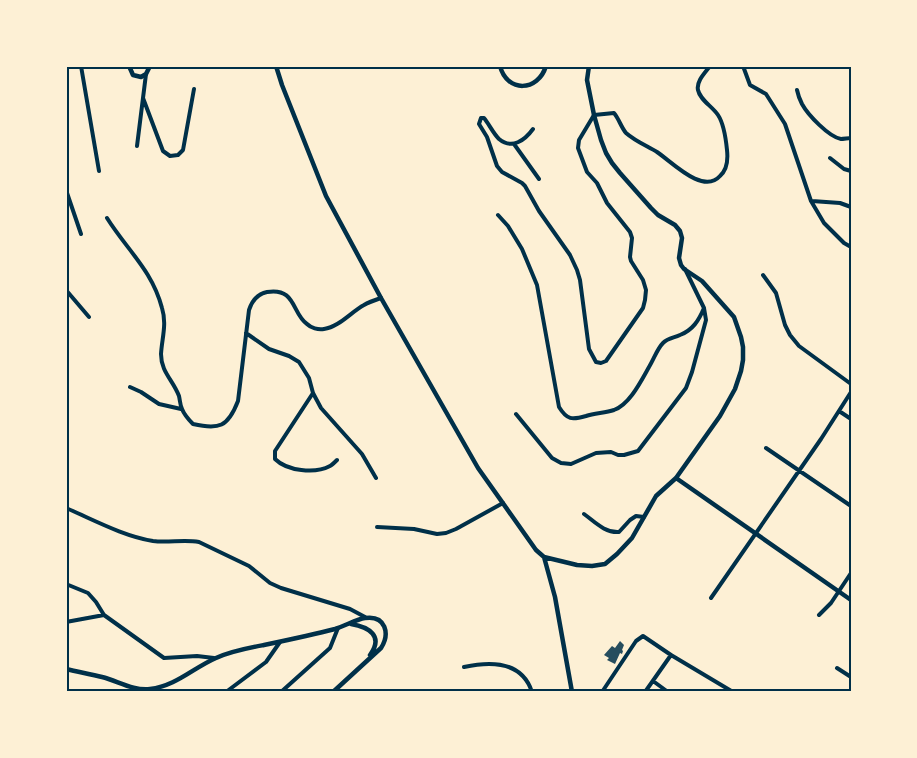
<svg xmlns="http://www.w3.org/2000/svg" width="917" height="758" font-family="'Golos Text',sans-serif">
	<rect width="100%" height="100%" fill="#fdf0d5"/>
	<!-- building -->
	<path fill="#264d5e" d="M620 641 624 645 622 650 623 651 622 654 620 653 615 664 607 660 609 658 604 655 612 646 615 648Z"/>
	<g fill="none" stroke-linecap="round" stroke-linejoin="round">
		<!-- minor -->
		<path stroke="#003049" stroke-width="4" d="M81 66 99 171
			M743 66 750 85 766 94 785 124 811 201 824 223 844 243 851 247
			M797 90C798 95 800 100 802 104 808 115 829 137 841 139 843 139 849 138 851 138
			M143 98 163 151 170 156 178 155 183 150 194 89
			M533 129C525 140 512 150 499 139 493 133 489 124 484 118H481L479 124 487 137 497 166 502 172 522 183 525 186 539 211 570 255 577 270 580 280 589 349 596 362 601 363 606 361 643 308 645 300 646 290 643 280 631 261 630 257 632 238 630 232 607 203 597 183 587 172 578 148 579 140 594 115 614 113C619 119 621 127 626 133 635 141 647 146 657 152 672 162 703 195 720 176 727 170 728 159 727 150 726 140 724 124 718 115 712 106 700 100 698 90 696 81 706 72 710 66
			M514 144 539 179
			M137 146 146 74
			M830 158 844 169 851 171
			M66 190 81 234
			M812 201 840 203 851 207
			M498 215 508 226 522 249 537 285 559 407C567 420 572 420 586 416 595 413 605 413 614 410 630 404 641 381 649 367 654 359 657 349 663 343 668 338 674 338 680 335 693 330 699 320 704 308
			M107 218C127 250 152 270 162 308 167 324 162 338 161 354 161 372 173 380 179 396 180 400 180 405 182 409 184 414 189 420 193 424 219 430 228 427 238 401L249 310C252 301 257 294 267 292 296 287 292 314 307 324 311 328 318 330 324 329 339 327 351 312 364 305 369 302 375 300 381 298
			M763 275 776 293 785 325 790 335 799 346 851 384
			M66 290 89 317
			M246 333 269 349 289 356 299 362 309 378 313 393 321 408 362 454 376 478
			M130 387 141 392 159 404 181 409
			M313 393 275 451V459C287 471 315 474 330 466 332 465 335 462 337 460
			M839 411 851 419
			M516 414 552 458 561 463 571 464 596 453 611 452 618 455H624L638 451 686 388 692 372 706 320 704 308 685 269
			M766 448 851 506
			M66 508C94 520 123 536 153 541 169 543 184 539 199 542L249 566 270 583 281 588 350 609 365 617
			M584 514C595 522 605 533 619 532L630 520 636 516 644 517
			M377 527 414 529 437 534 446 533 456 529 503 503
			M66 584 88 593 96 602 104 615 164 658 197 656 214 658
			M711 598 821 439 851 392
			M819 615 831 603 851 573
			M66 622 104 615
			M464 667C491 661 522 661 532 692
			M837 668 851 677
			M653 681 668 692
			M226 692 266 662 280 642
			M281 692 330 648 338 628
			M602 692 636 641 643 636 671 655 733 692
			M645 692 671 655"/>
		<!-- tertiary -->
		<path stroke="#003049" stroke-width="4.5" d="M129 66 133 75 141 77 146 74 150 66
			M276 66 282 85 326 196 381 298 478 468 536 550 544 557 577 565 592 566 605 564 617 554 632 538 656 496 676 478 720 416 735 389 741 371 743 360V347L741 337 734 317 702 281 684 269 681 265 679 258 682 238 680 231 675 225 658 215 651 208 620 173 612 163 606 153 601 140 594 115 587 80 589 66
			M500 66C507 93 538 92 546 66
			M676 478 851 600
			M544 557 555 597 572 692
			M351 624C369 627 384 636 370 655
			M66 669C78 672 90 674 102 677 118 681 133 691 150 689 176 686 193 668 216 658 231 651 248 648 264 645 288 640 312 635 335 629 345 626 357 619 365 618 386 615 390 634 381 648L333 692"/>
	</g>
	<!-- border -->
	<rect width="917" height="758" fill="none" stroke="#fdf0d5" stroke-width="135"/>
	<rect x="68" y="68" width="782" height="622" fill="none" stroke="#003049" stroke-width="2"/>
</svg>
